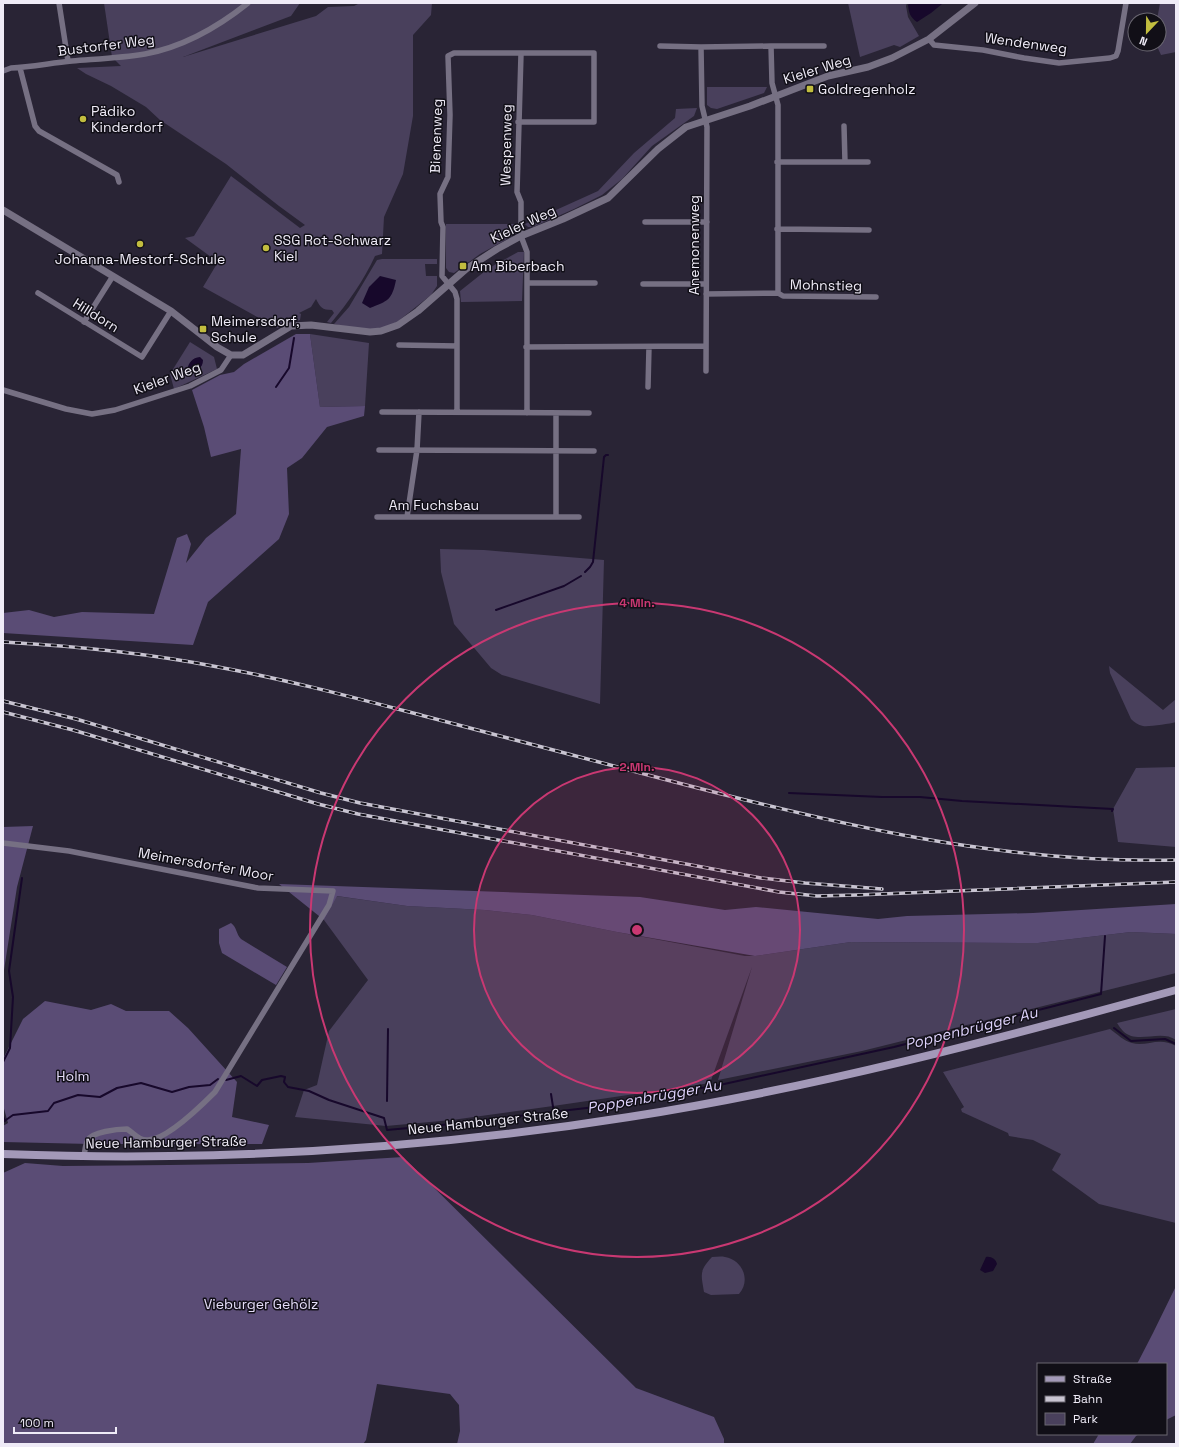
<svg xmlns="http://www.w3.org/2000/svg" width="1179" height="1447" font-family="'Space Grotesk',sans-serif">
	<rect width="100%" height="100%" fill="#292435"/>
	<!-- green -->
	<path fill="#49405c" d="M104 3H300L291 16 183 57 316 16 328 7 354 6 360 3H432L431 15 413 35V116L403 174 384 217 382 254 375 256C364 280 348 303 331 323L327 322 334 313 332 310C322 310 320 307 316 299L311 307 299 313 301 314 300 320 277 328 203 287 218 262 185 238 194 236 231 176 300 228 305 225 279 206 226 164 160 120 146 107 111 86 86 74 77 68 121 66 112 57Z
		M848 3H907L906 6 908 17 919 36 900 47 894 45 860 57Z
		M1160 3H1176V52L1161 55 1156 44H1159V20H1157Z
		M707 87H767L764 93 717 109 711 108 707 105Z
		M697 108 694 116 652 146 622 179 602 195 574 209 533 227H528L525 224 598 191 634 153 675 118 676 109Z
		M446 224H515L514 232 511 237 480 254 454 273 449 272 446 268Z
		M518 252H524L522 301 461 302 460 291 489 268Z
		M382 259H437V264H425L426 276H437V286L431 295 397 322 384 328 372 330 352 328 334 324 349 307 377 260Z
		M310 334 369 343 365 406 320 407Z
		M190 342 214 357 217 369 174 389 170 374Z
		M440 549 484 550 604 560 600 704 502 675 491 668 454 624 441 572Z
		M1109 666 1163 710 1176 699V722C1169 724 1148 727 1143 726 1138 725 1134 722 1131 719L1110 673Z
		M1176 767V847L1118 842 1113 809 1136 768Z
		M336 896 407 906 485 910 532 915 617 932 745 956H755L851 942 1038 943 1131 932 1176 934V973L862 1051 718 1080 752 967 710 1083 553 1106 452 1120 386 1126 295 1117 304 1090 317 1085 329 1031 368 980 324 920Z
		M1176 1009V1040C1160 1029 1137 1045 1123 1031 1121 1029 1119 1026 1117 1023Z
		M1110 1029C1117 1034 1124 1041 1132 1043 1147 1047 1159 1036 1176 1046V1223L1099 1204 1052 1170 1061 1154 1033 1140 1009 1136 1008 1133 962 1112 961 1109 964 1107 943 1072Z
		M712 1257C716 1257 721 1256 725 1257 743 1260 751 1281 739 1294L711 1295 704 1292C701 1274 699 1271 712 1257Z"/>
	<!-- forest -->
	<path fill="#5a4c75" d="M296 334H310L320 407 365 406 364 416 327 427 302 458 287 468 289 514 279 539 208 602 193 645 3 633V613L29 610 54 617 82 612 154 614 177 538 187 534 191 544 186 563 206 538 236 514 241 449 211 457 204 427 192 390 220 375 234 372 244 364Z
		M33 826 17 887 4 970H3V827Z
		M279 884 640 897 725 910 756 907 878 919 907 916 1033 913 1176 904V934L1131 932 1038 943 851 942 755 956 617 932 532 915 485 910 407 906 337 896 324 920Z
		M231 923C237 927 236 934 241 939L287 967 276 985 222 953 219 943V929Z
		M45 1001 91 1010 111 1004 126 1011H169L188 1028 237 1082 232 1117 269 1125 262 1144H91L3 1142V1126L8 1123 3 1105V1059L23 1019Z
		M403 1157 636 1388 714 1417 724 1439V1444H457L460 1431 459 1405 450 1394 377 1384 366 1440 363 1444H3V1173L25 1163 63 1166 169 1165 308 1163Z
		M1176 1286V1415L1166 1420V1364H1137L1153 1333Z
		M1099 1434H1139L1136 1436 1130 1444H1093Z"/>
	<!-- water -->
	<path fill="#17082b" d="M910 3H941L942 4 931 13 917 22C910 17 909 13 908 5Z
		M380 276 396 280C392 300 388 301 370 308L362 303 369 287Z
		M200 357 203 360C203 369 196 370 189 373L187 370C189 362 192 358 200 357Z
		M986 1257C991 1256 996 1259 997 1264L993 1271 985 1273 980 1270Z"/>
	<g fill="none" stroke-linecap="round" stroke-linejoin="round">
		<!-- stream -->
		<path stroke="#17082b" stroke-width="2" d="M276 387 289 368 294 338
			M585 572 590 567 593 562 604 457 606 455H608
			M496 610 564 586 581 576
			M789 793 882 797H920L962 801 1113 809 1112 811
			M1114 1028 1131 1041 1165 1039 1176 1044
			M3 1062 10 1048 13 997 9 971 22 878
			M226 1080 241 1076 257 1086 262 1080 281 1076 285 1077 284 1082 288 1087 309 1091 329 1100 384 1118 387 1130 452 1124 612 1105 673 1092 715 1086 894 1047 1101 994 1105 936
			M551 1094 554 1113
			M387 1101 388 1029
			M3 1116 5 1121
			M3 1122 13 1115 48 1111 54 1103 78 1095 100 1097 117 1088 141 1083 172 1092 189 1087 210 1085 218 1079"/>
		<!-- minor -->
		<path stroke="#767083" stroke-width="5.5" d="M59 3 68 61
			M929 39 934 45 983 50 1024 58 1059 63 1110 58 1116 56 1118 51 1126 3
			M660 46 701 47
			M771 46H824
			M521 54 517 192 521 202V236L527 252V413
			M20 68 35 126 39 131 117 175 119 182
			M3 71 11 68C31 67 51 63 72 61 96 59 121 58 145 54 183 47 218 27 248 3
			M844 126 845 162
			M777 162H868
			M645 222H707
			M777 229 869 230
			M527 283H595
			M643 284H706
			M38 293 142 357 171 311
			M778 293 783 296 876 297
			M706 294 778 293
			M84 322 113 276
			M399 345 457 346
			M526 347 706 346
			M706 371 707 127 702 106 701 47 771 46 772 83 778 105V293
			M648 387 649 347
			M3 390 66 409 92 414 115 410 190 386 221 370 231 355
			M382 412 589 413
			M457 412V299L455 292 442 276 443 227 441 222 440 194 448 177 450 115 448 56 454 53H594V122H518
			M379 450 594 451
			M377 517H579
			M407 517 417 450 419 412
			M556 517V413
			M3 843 69 851 258 888 333 891 329 905 215 1092C202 1105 166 1140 148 1140 139 1141 134 1133 127 1129 117 1129 92 1132 88 1140 85 1145 85 1151 84 1156"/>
		<!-- tertiary -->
		<path stroke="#767083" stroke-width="7" d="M3 210 171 311 217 347 231 355H243L291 326 311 325 370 332 381 331 398 325 418 311 466 269 497 249 521 236 563 219 608 198 658 149 686 127 750 106 828 76 868 67 892 58 929 39 975 3"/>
		<!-- secondary -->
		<path stroke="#a399b8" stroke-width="8" d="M3 1154C59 1156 115 1157 170 1156 324 1154 478 1141 629 1117 814 1088 995 1040 1176 990"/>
		<!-- rail casing -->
		<g stroke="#c8c4d1" stroke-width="3.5">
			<path id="rail" d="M3 642C75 646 147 653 218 667 289 680 359 699 428 717 508 738 587 759 667 780 835 824 1001 864 1176 860
				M3 701 76 719 321 793 360 803 761 878 805 883 882 889
				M3 712 73 730 318 804 358 814 779 892 817 896 857 895 1176 882"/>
		</g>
		<!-- rail -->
		<use href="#rail" stroke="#110f17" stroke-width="2" stroke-dasharray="6" stroke-linecap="butt"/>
	</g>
	<!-- distance rings -->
	<circle cx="637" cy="930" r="163" fill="#c93872" fill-opacity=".12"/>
	<g fill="none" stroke="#c93872" stroke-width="2">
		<circle cx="637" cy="930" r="163"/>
		<circle cx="637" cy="930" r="327"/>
	</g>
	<!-- markers -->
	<g fill="#c2bd3f" stroke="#110f17" stroke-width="1.5">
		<rect x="806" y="85" width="8" height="8" rx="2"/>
		<circle cx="83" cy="119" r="4"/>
		<circle cx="140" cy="244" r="4"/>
		<circle cx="266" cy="248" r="4"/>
		<rect x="459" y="262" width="8" height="8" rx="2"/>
		<rect x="199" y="325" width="8" height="8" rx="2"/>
	</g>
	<g text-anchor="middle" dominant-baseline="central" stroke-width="3" stroke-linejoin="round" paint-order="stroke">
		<!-- street labels -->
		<g font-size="14" fill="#efebf7" stroke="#110f17">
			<text transform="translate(1026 43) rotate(8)">Wendenweg</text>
			<text transform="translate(106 45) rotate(-7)">Bustorfer Weg</text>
			<text transform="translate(817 69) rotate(-17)">Kieler Weg</text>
			<text transform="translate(436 136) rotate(-88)">Bienenweg</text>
			<text transform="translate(506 145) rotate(-89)">Wespenweg</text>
			<text transform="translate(523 224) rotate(-25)">Kieler Weg</text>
			<text transform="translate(694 245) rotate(-90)">Anemonenweg</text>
			<text transform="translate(826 285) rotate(1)">Mohnstieg</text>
			<text transform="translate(96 315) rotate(32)">Hilldorn</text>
			<text transform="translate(167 378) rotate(-20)">Kieler Weg</text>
			<text x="434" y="505">Am Fuchsbau</text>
			<text transform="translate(206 864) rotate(10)">Meimersdorfer Moor</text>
			<text transform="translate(488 1121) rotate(-6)">Neue Hamburger Straße</text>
			<text transform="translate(166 1142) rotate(-1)">Neue Hamburger Straße</text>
		</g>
		<!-- poi labels -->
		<g font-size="14" fill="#efebf7" stroke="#110f17" text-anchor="start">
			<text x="818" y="89">Goldregenholz</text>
			<text x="91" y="111">Pädiko<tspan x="91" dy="16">Kinderdorf</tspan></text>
			<text x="274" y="240">SSG Rot-Schwarz<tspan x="274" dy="16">Kiel</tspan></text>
			<text x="140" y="259" text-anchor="middle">Johanna-Mestorf-Schule</text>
			<text x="471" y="266">Am Biberbach</text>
			<text x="211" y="321">Meimersdorf,<tspan x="211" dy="16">Schule</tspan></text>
		</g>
		<!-- park labels -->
		<g font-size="14" fill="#e4dcf8" stroke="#110f17">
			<text x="73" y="1076">Holm</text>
			<text x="261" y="1304">Vieburger Gehölz</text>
		</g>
		<!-- water labels -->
		<g font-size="15" font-style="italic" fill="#ded2fc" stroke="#110f17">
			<text transform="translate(971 1028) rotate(-14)">Poppenbrügger Au</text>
			<text transform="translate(654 1096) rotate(-10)">Poppenbrügger Au</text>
		</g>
	</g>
	<circle cx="637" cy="930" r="6" fill="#c93872" stroke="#110f17" stroke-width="2"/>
	<g font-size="12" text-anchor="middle" font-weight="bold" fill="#c93872" stroke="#110f17" stroke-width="3" stroke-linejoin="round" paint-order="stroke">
		<text x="637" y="607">4 Min.</text>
		<text x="637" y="771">2 Min.</text>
	</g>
	<!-- border -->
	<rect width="1179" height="1447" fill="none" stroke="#efebf7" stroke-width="8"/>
	<!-- legend -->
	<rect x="1037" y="1363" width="130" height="72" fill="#110f17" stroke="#6a6771"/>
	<rect x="1045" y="1376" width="20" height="6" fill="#a399b8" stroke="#6a6771"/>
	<text x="1073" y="1383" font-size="12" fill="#efebf7">Straße</text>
	<rect x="1045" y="1396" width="20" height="6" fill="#c8c4d1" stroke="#6a6771"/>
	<text x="1073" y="1403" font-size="12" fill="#efebf7">Bahn</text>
	<rect x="1045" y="1413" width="20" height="12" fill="#49405c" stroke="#6a6771"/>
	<text x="1073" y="1423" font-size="12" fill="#efebf7">Park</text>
	<!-- north arrow -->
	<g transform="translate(1147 32) rotate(202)"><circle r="19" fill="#110f17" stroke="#6a6771"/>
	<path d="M0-3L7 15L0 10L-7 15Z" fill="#c2bd3f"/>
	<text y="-6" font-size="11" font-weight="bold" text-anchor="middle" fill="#efebf7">N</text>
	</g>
	<!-- scale -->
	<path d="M14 1427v6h102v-6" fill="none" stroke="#efebf7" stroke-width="2"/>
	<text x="20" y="1427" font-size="12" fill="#efebf7" stroke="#110f17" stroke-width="3" paint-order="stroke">100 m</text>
</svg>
